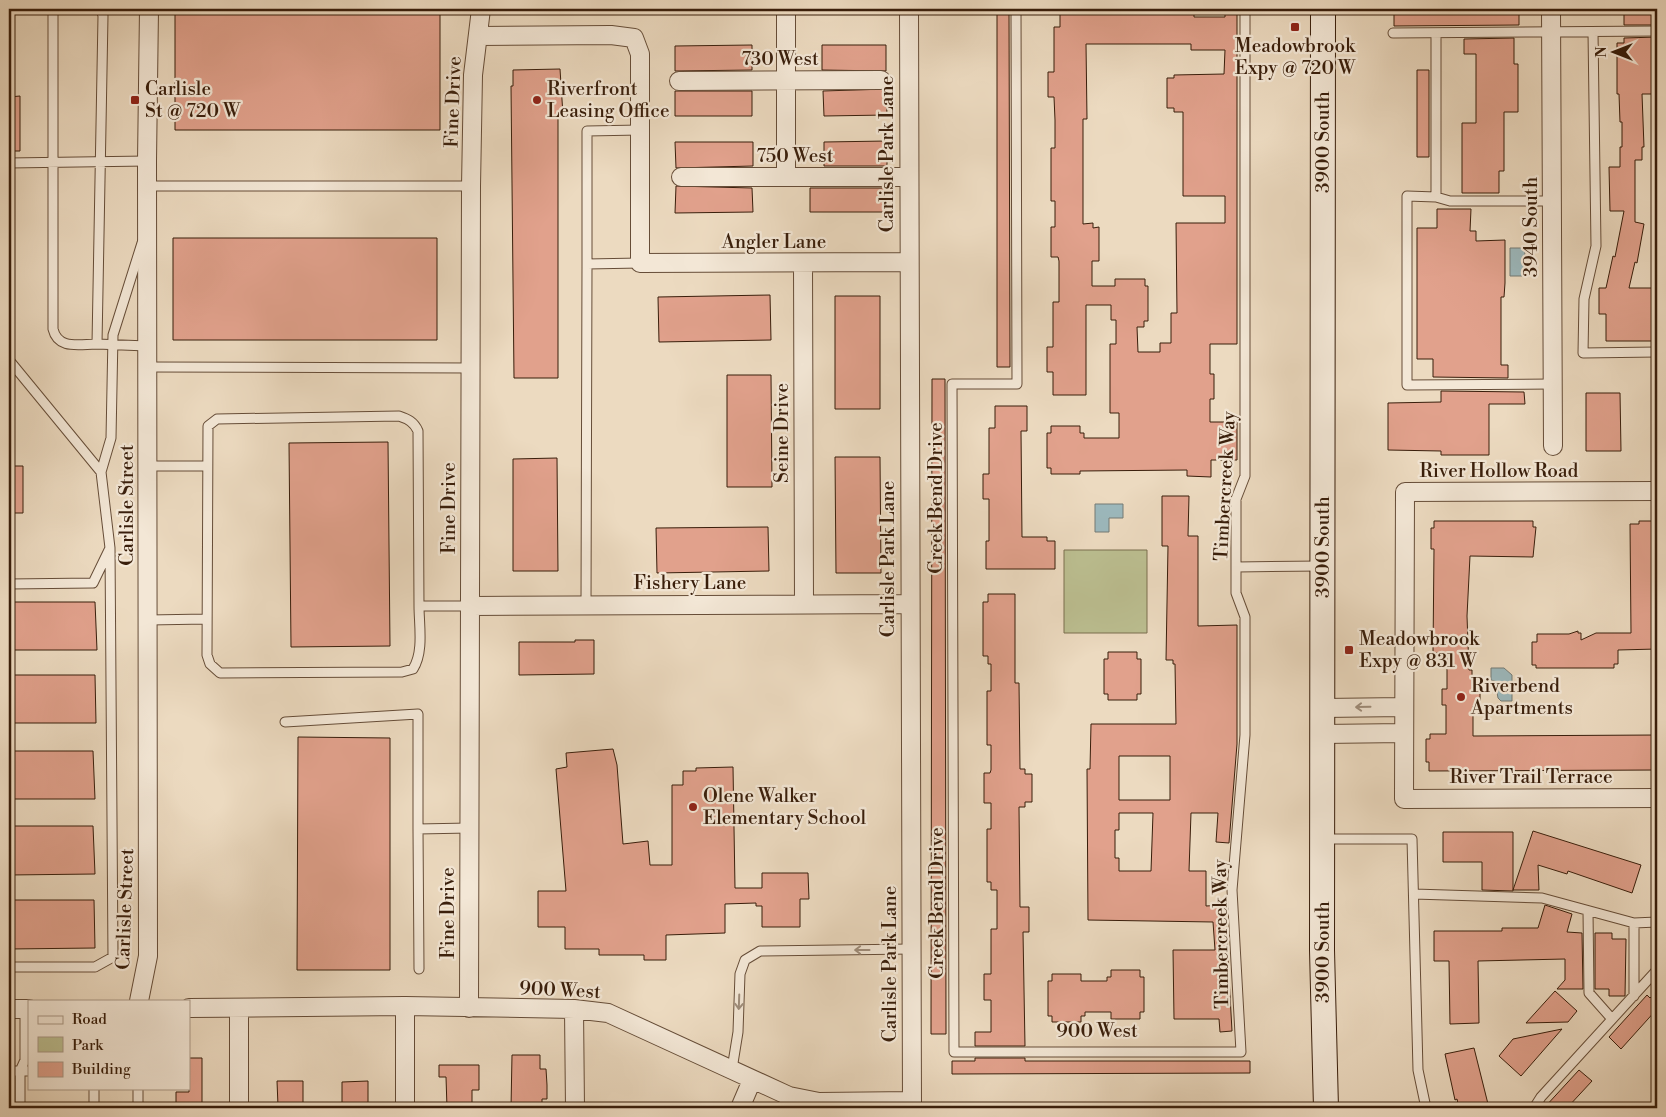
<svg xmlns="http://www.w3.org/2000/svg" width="1666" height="1117" font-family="'Libre Bodoni',serif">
	<rect width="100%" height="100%" fill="#ecdac0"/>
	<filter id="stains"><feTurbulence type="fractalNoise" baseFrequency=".004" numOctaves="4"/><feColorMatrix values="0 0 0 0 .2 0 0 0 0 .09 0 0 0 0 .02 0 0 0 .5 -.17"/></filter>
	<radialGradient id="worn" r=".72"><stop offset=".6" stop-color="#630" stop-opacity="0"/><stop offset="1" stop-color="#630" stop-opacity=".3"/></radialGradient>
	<!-- green -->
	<path fill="#bbbe90" stroke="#7a6e4e" d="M1064 550H1147V633H1064Z"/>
	<!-- water -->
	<path fill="#9cb8bc" stroke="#747a75" d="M1510 248H1525L1524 276H1510Z
		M1095 504H1123V518H1109V532H1095Z
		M1491 668H1504L1512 675V701H1501L1498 698 1495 681 1491 680Z"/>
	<!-- building -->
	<path fill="#e1a18c" stroke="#391e0b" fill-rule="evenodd" d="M175 9H440V130H175Z
		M997 9H1009L1010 367H997Z
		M1060 9H1092V11L1148 9V11H1194V17H1225V9H1237V344H1210V374H1214V399H1210V422H1237V460H1211V477L1187 476V470L1080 471V474H1051V468H1047V433H1051V426H1080V433H1084V438H1119V413H1110V344H1116V320H1111V305H1086V395H1053V372H1047V347H1053V302H1059V261L1058 257H1051V227H1055V201H1051V148H1055V120L1054 97H1048V72H1054V27H1060ZM1086 44H1191V50H1225L1224 74 1174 75V78H1167V108H1174V112H1183V196H1225V223H1176L1177 313H1171V343H1160V352H1138L1137 327H1144V321H1148V286H1145V279H1115V286H1092V261H1099V227L1093 228V223L1083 224V119H1087Z
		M1394 9H1442V13H1519V25L1394 26Z
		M1624 9H1657V25H1624Z
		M1657 37V94H1642L1644 147H1642V160H1635V222L1644 224 1637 263 1635 262 1629 288H1657V341H1606V314H1599V288H1606L1613 256 1615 257 1624 211H1610L1609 167H1620V147H1622V122H1620L1619 94H1617V43H1624V38Z
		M1514 38V64H1518V112H1504V171H1499V193H1462V123H1476V54H1464V39Z
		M752 45V70L675 71V46Z
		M822 45H886V71L822 70Z
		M560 69 563 115H558V378H514L511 86H513V70Z
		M1417 70H1429V157H1417Z
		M886 89 887 115 824 116 823 91Z
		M675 91H752V116H675Z
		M20 96V151H9V97Z
		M887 141V166H824V142Z
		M675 142H753V166L676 168Z
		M676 186 752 188 753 212 675 213Z
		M810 188H887V212H810Z
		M1437 209H1471L1470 231H1476V241L1505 240V283L1504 297H1501V365H1508V378L1433 377V359H1417V228H1437Z
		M173 238H437V340H173Z
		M770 295 771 340 659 342 658 297Z
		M835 296H880V409H835Z
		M727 375H771L772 487H727Z
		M932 379H945L946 1034H931Z
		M1441 391 1524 392 1525 404H1489V455H1441V451L1388 450V403L1441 402Z
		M1586 393H1620L1621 451H1586Z
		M995 406H1027V431H1021L1022 537H1047V541H1055V569H986V541H989V499H983V474H989V428H995Z
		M388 442 390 646 291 647 289 443Z
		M835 457H880L881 573H836Z
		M557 458 558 571H513V459Z
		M9 466H23V513H9Z
		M1162 496H1189L1188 536H1198V626L1237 625V744L1229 843 1216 842 1218 813H1191L1189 871H1206V906L1225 905 1232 1031 1220 1032 1219 1019H1174L1173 950H1215L1213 922 1088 920 1087 769H1090L1091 724H1176L1175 664H1173V660H1166L1168 546H1162ZM1119 756H1170V800H1119ZM1119 813H1153L1151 871H1119V858H1115V830H1119Z
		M1434 521H1533V527H1536L1533 557 1470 556 1467 616 1469 670H1472V688H1480V706H1473V736L1657 735V770L1429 771V762H1426V739H1430V734H1446V705H1442V689H1447V656H1442V653H1433L1434 549H1431V528H1434Z
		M1639 521H1657V649L1618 650V664H1614V668H1536V665H1532V642H1537V634H1569L1578 631V633H1581V640L1596 633H1631L1630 524H1639Z
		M768 527 769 571 657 573 656 528Z
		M988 594H1015V683H1019L1020 769H1025V774H1032V802H1025V807H1019L1020 907H1029V932H1023L1025 1046H975V1032H991V1000H984V974H991V929H997V890H991V882H987V829H991V803H984V773H990L991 770V745H987V691H991V664H988V656H983V602H988Z
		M9 602H95L97 650H9Z
		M575 640H594V674L519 675V642H575Z
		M1108 652H1137V659H1141V694H1137V700H1108V694H1104V659H1108Z
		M9 675H95L96 723H9Z
		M298 737 390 738V970H297Z
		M613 749 617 765 623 844 648 841 650 865H672V785H683V771H696V768L733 767 735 888H762V873H808L809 899H800V927H762V906H756V903L725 904V933L666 935V960H644V955H599V949H565V927H538V891H566L556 769 567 767 566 753Z
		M9 751H93L95 799H9Z
		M9 826H93L95 874 9 875Z
		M1533 831 1641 865 1632 893 1568 871 1567 874 1538 865 1539 890H1513Z
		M1443 832H1513V891L1482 890V862H1443Z
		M9 900H94L95 948 9 949Z
		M1545 905 1572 914 1567 932 1582 933 1583 989H1557L1565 980V959L1478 961 1479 1023 1450 1024 1449 961H1434V931H1502V928H1538Z
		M1595 933H1612V939H1626L1625 996H1609V989H1595Z
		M1111 970H1140V977H1144V1012H1140V1019H1111V1012H1085V1016H1081V1022H1052V1016H1048V981H1052V974H1081V981H1107V977H1111Z
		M1555 991 1577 1011 1568 1022 1526 1023Z
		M1657 991V1009L1621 1049 1609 1037 1647 995 1650 998Z
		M1562 1029 1521 1076 1499 1056 1513 1039Z
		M1474 1048 1489 1108H1459L1457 1099 1455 1100 1445 1054Z
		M512 1055H540V1069H546L547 1085V1099H542V1108H511Z
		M189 1058H202V1108H176V1092H189Z
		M975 1058H1025V1061H1250V1073L952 1074V1061H975Z
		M439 1065H479V1090H472V1108H447L446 1077H439Z
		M1579 1070 1592 1081 1567 1108H1544Z
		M277 1081H303V1106H278Z
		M368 1081V1106H342V1082Z"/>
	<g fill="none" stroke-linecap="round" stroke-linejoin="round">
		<!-- lane casing -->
		<g stroke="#664d38" stroke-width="11">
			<path id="lane" d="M53 9V329C58 350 79 344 97 344L103 16 101 9
				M1016 9 1017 384H952L954 1052H1241L1232 890 1245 735V617L1236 593V499L1245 476V9
				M1593 32 1596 246 1584 299 1583 353 1657 352
				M1393 33 1657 31
				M1436 33V197
				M9 163 147 161
				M147 186H471
				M1552 201H1450L1436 197 1407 196V385L1553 384
				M587 264V131L640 130
				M97 344 147 346
				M9 360 101 472
				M148 367 471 368
				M149 466H207
				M1237 567 1321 566
				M9 584 93 583 110 548 101 472 111 438 113 335 142 243
				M586 604 587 264 640 263
				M419 606C419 625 424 652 413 669L402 672 220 673 210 664 207 655 208 426 217 419 399 416C408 419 414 422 418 431L419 606H470
				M149 620 206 619
				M285 722 418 714V829
				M1323 839H1412L1418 1070 1426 1108
				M1414 894 1542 898 1634 923 1657 922
				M1588 911 1589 993 1612 1019
				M1634 923V996
				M9 967H95L113 957 110 548
				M419 969 418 829 469 828
				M732 1069 738 1032 740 974 745 960 760 951 911 949
				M9 1071H29
				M94 1088V1108
				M138 1088V1108
				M20 1108V1071L25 1060V1009
				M1534 1108 1541 1097 1657 970"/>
		</g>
		<!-- street casing -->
		<g stroke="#664d38" stroke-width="20">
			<path id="street" d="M786 9V177
				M909 9 912 1108
				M1551 9 1553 446
				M478 36 611 35 634 38 640 54V263L909 262
				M679 81 881 80
				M681 177H908
				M803 263 804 604
				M1657 491 1405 492 1404 799 1657 798
				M470 606 909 604
				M1323 708 1404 707
				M1322 734 1404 733
				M139 1001 148 956 147 161 149 9
				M405 1006V1108
				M189 1008 405 1006 574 1009 608 1013 789 1096 819 1102 912 1101
				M239 1008V1108
				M469 1008 471 186 473 75 481 9
				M9 1009H29
				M574 1009 575 1108
				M740 1108 752 1080"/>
		</g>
		<!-- secondary casing -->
		<g stroke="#391e0b" stroke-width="26">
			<path id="secondary" d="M1323 9 1322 950 1326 1108"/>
		</g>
		<!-- lane -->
		<use href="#lane" stroke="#f3e7d6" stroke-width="9"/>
		<!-- street -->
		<use href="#street" stroke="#f3e7d6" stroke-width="18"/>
		<!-- secondary -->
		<use href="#secondary" stroke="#f3e7d6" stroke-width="24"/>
	</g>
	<!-- one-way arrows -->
	<defs><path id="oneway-shaft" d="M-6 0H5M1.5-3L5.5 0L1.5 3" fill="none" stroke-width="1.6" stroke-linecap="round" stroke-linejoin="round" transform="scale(1.25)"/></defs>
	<g stroke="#9f8d7b">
		<use href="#oneway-shaft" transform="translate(1363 707) rotate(179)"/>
		<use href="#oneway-shaft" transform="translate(862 950) rotate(180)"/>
		<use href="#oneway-shaft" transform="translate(739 1002) rotate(92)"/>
	</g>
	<!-- markers -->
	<g fill="#8f2418" stroke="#f3e7d6" stroke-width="2">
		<rect x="1290" y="22" width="10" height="10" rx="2.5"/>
		<rect x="130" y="95" width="10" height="10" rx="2.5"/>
		<circle cx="537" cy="100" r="5"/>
		<rect x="1344" y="645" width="10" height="10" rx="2.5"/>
		<circle cx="1461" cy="697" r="5"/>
		<circle cx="693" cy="807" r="5"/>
	</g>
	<g text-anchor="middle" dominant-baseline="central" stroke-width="4.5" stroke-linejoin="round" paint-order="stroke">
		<!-- poi labels -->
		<g font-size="19" fill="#391e0b" stroke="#f3e7d6" text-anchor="start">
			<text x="1295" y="46" text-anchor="middle">Meadowbrook<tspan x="1295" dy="22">Expy @ 720 W</tspan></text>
			<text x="145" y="89">Carlisle<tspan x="145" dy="22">St @ 720 W</tspan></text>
			<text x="547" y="89">Riverfront<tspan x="547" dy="22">Leasing Office</tspan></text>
			<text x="1359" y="639">Meadowbrook<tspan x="1359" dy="22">Expy @ 831 W</tspan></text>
			<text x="1471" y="686">Riverbend<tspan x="1471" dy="22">Apartments</tspan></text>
			<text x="703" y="796">Olene Walker<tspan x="703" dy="22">Elementary School</tspan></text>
		</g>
		<!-- street labels -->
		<g font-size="19" fill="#391e0b" stroke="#f3e7d6">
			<text x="780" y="59">730 West</text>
			<text transform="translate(453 102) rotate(-88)">Fine Drive</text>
			<text transform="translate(1323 142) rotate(-90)">3900 South</text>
			<text transform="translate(887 154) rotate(-90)">Carlisle Park Lane</text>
			<text x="795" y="156">750 West</text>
			<text transform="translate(1531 227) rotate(-90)">3940 South</text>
			<text x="774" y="242">Angler Lane</text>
			<text transform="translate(782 433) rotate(-90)">Seine Drive</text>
			<text x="1499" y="471">River Hollow Road</text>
			<text transform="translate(1225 486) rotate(-87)">Timbercreek Way</text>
			<text transform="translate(936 498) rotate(-90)">Creek Bend Drive</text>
			<text transform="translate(127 505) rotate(-90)">Carlisle Street</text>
			<text transform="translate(449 508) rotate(-90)">Fine Drive</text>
			<text transform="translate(1323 547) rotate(-90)">3900 South</text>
			<text transform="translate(888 559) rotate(-90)">Carlisle Park Lane</text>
			<text x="690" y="583">Fishery Lane</text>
			<text x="1531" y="777">River Trail Terrace</text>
			<text transform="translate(937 903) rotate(-90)">Creek Bend Drive</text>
			<text transform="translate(125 909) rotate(-88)">Carlisle Street</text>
			<text transform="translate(448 913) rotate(-90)">Fine Drive</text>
			<text transform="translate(1221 934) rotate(-91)">Timbercreek Way</text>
			<text transform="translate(1323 952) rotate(-90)">3900 South</text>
			<text transform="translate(890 964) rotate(-90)">Carlisle Park Lane</text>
			<text transform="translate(560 990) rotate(3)">900 West</text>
			<text x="1097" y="1031">900 West</text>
		</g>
	</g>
	<!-- margin -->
	<rect width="1666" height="1117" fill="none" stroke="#ecdac0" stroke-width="30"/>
	<rect x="10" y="10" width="1646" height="1097" fill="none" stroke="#391e0b" stroke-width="2.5"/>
	<rect x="15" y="15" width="1636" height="1087" fill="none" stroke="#391e0b"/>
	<!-- legend -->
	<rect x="28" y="1000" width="162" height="90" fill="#f3e7d6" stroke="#a99785"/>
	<rect x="38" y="1016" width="25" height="8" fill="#f3e7d6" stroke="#a99785"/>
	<text x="72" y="1024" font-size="15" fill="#391e0b">Road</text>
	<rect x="38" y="1037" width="25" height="15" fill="#bbbe90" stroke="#a99785"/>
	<text x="72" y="1050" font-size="15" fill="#391e0b">Park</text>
	<rect x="38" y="1062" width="25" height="15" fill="#e1a18c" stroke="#a99785"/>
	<text x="72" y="1074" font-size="15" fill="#391e0b">Building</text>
	<!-- north arrow -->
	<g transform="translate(1614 52) rotate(270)" stroke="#f3e7d6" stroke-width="4" paint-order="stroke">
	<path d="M0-4L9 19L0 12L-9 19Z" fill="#391e0b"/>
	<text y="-8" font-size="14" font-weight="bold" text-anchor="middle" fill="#391e0b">N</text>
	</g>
	<rect width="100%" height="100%" filter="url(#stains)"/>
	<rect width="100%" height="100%" fill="url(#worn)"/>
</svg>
